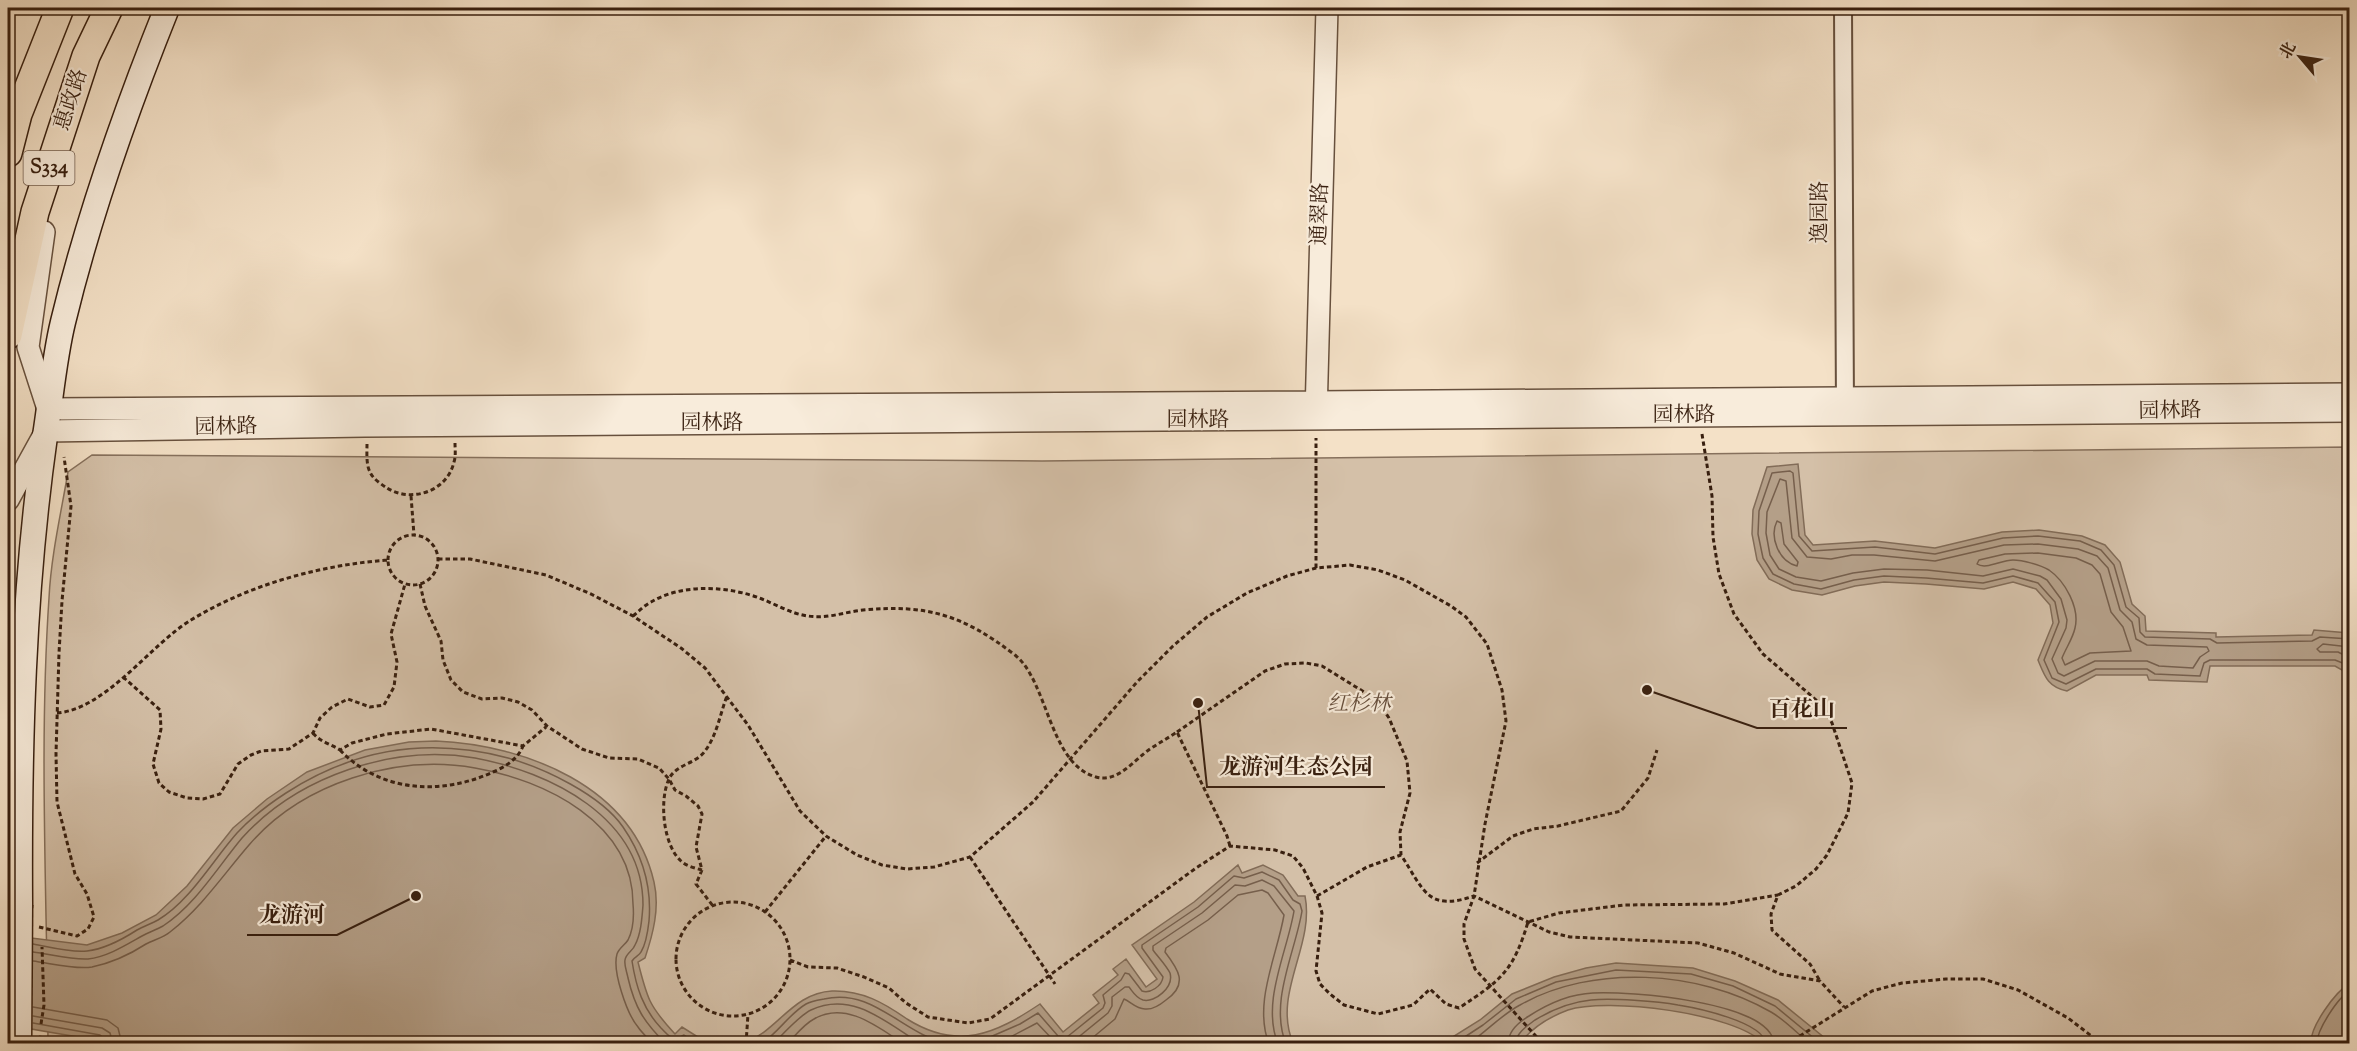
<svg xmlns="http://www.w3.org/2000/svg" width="2357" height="1051" font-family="'Sorts Mill Goudy','Noto Serif SC',serif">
	<rect width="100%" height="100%" fill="#f4e1c7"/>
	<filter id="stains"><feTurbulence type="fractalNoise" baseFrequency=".00333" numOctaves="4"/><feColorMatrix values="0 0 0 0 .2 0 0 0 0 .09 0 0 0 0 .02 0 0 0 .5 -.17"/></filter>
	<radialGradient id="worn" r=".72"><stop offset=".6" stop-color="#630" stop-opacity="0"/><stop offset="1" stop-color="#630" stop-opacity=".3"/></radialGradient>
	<!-- green -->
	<path fill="#d4c0a8" stroke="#86705c" stroke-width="1.5" d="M2349 447V1043L48 1044C47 895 39 746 49 598 51 556 61 513 68 472L92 455 1042 461Z"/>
	<!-- water -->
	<path fill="#b49f88" stroke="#826c58" stroke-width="1.5" d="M1798 464 1805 535 1813 545 1875 541 1935 548 2002 532 2039 530 2082 536 2105 545 2120 562 2132 604 2145 616 2146 631 2216 633V637L2312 635 2314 630 2349 633V674L2335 666H2210L2207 682 2149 680 2147 675H2096L2067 691C2048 687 2045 677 2038 660L2053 623 2050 605 2036 589 2013 582 1984 589 1926 584 1884 582 1855 586 1822 595 1792 590 1769 579 1757 560 1752 534 1753 510 1767 467Z
		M436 741C526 745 632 786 654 882 660 908 653 934 645 958L638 962C647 998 649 1006 675 1034L682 1027 701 1039 728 1043 119 1044 8 1025V935L87 945 122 933 156 915 187 886 233 828 267 799 307 772 365 750 409 742Z
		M1238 865 1242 873 1263 865 1283 875 1298 896H1305C1315 946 1272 993 1293 1043H745C778 1030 793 993 832 991 862 990 884 1003 907 1019 958 1051 995 1034 1040 1004L1063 1032 1099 1003 1093 995 1118 975 1113 969 1126 959 1146 987 1157 979 1132 945 1194 902Z
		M1616 963 1693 968 1735 981 1778 1000 1831 1043H1763C1735 1013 1606 997 1568 1010 1549 1017 1532 1028 1520 1043H1443L1480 1020 1512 994 1554 977 1586 968Z
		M2349 984V1028L2345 1043H2311C2310 1027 2335 992 2349 984Z"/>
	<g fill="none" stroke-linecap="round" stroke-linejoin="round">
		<!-- shore -->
		<path stroke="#765f4c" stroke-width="1.5" d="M1780 479 1786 481 1792 538 1807 557 1831 559 1852 555H1874L1935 561 2004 545 2038 544 2078 549 2097 556 2108 568 2120 610 2132 622 2136 639 2147 645 2207 647 2209 651 2200 657 2193 668 2159 666 2147 661H2095L2064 676 2058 673 2052 659 2066 628 2067 620 2061 599 2047 580 2040 576 2013 569 1983 576 1927 570 1884 569 1853 573 1821 581 1796 577 1779 569 1770 555 1766 533 1767 512Z
			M1777 521 1781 523 1784 544 1798 562 1797 566C1779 562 1769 537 1777 521Z
			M2038 553 2076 558 2092 565 2100 574 2111 612 2123 627 2131 651 2090 653 2065 665 2062 658C2066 648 2073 638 2075 628 2080 608 2065 581 2049 570 2040 565 2023 560 2013 560 2001 560 1986 570 1977 564L1979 560 2005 554Z
			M2350 639 2320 637 2312 641 2217 643 2210 639 2145 637 2140 632 2139 618 2126 607 2114 565 2101 550 2080 541 2038 536 2003 538 1935 554 1875 547 1812 551 1799 536 1793 473 1790 471 1772 473 1759 511 1758 534 1763 558 1773 574 1794 584 1821 589 1854 580 1884 576 1926 578 1983 583 2013 576 2038 583 2055 602 2059 622 2044 660 2052 678 2066 684 2096 669H2147L2155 674 2200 676 2204 663 2210 660H2335L2350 666
			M2350 647 2323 644 2317 649 2320 652H2338L2350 658
			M33 944C50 947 71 953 87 951 105 949 123 939 137 930 144 926 151 924 158 920 190 901 213 860 237 833 251 818 269 804 286 793 355 748 428 737 508 758 544 768 601 795 623 827 643 856 652 886 649 921 648 930 646 944 641 952 639 956 635 956 632 961 636 987 643 1009 661 1028 666 1033 669 1038 676 1039L684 1035 697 1044
			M33 952C50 954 71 960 88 959 107 957 126 945 142 936 149 932 156 930 163 926 196 904 217 868 242 838 298 776 393 744 475 758 550 772 643 817 643 905 642 918 641 934 635 945 633 951 626 953 625 960 624 966 627 972 628 978 635 1008 644 1022 666 1044
			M33 961C49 963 76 970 92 967 111 963 129 955 146 944 153 940 163 938 170 932 202 907 223 875 249 845 302 783 396 754 475 768 545 780 633 823 633 904 634 915 633 930 628 940 625 945 619 948 617 954 612 971 627 1014 638 1027 642 1033 648 1038 653 1044
			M33 1007 107 1020 118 1028 122 1044
			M33 1016 102 1028 110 1033 113 1044
			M33 1023 100 1035 104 1038 105 1044
			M761 1044C778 1033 789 1014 806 1004 811 1001 818 1000 824 999 875 987 904 1037 951 1044
			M773 1044C783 1034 800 1015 811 1010 853 990 888 1024 921 1044
			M787 1044C795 1036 804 1024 814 1019 846 1000 879 1028 904 1044
			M974 1044 1020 1024 1038 1013 1058 1036 1067 1037 1103 1008 1105 1003 1103 995 1121 980 1125 973 1129 974 1142 991C1150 994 1162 986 1163 977L1142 948V945L1198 907 1234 876 1244 878 1262 872 1279 880 1293 900 1300 904 1302 911C1295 953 1269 1002 1286 1044
			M997 1044 1037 1023 1057 1044
			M1070 1044 1108 1013 1112 1006V997L1125 987H1129C1133 992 1136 998 1143 1000 1155 1003 1174 987 1170 973 1166 965 1158 957 1153 950V946L1202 913 1235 885 1245 886 1262 880 1274 886 1294 911C1287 953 1261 1002 1278 1044
			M1085 1044 1115 1019 1124 999C1131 1002 1136 1009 1145 1009 1153 1010 1160 1005 1166 1000 1189 984 1178 969 1165 952L1166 948 1208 920 1238 895 1262 890 1268 893 1284 915C1277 956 1253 1003 1269 1044
			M1454 1044 1483 1025 1516 999 1556 982 1616 970 1691 974 1733 986 1775 1006 1821 1044
			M1468 1044C1486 1032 1501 1015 1520 1005 1592 964 1699 970 1771 1012 1785 1020 1797 1033 1810 1044
			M1508 1044C1508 1031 1519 1022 1529 1016 1549 1003 1569 994 1593 993 1626 991 1772 1001 1774 1044
			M1515 1044C1517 1032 1527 1026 1535 1020 1553 1009 1570 1002 1591 1000 1611 998 1657 1001 1678 1005 1697 1008 1764 1022 1766 1044
			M2317 1044C2316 1031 2338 997 2350 991"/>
		<!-- minor casing -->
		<g stroke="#67503d" stroke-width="20">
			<path id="minor" d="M1843 8 1845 409"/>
		</g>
		<!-- tertiary casing -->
		<g stroke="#67503d" stroke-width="24">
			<path id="tertiary" d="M44 232 28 347 48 409 1315 402 2350 394
				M1316 415 1327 8
				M8 500 46 431 365 426 2350 411"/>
		</g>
		<!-- secondary casing -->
		<g stroke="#381f0f" stroke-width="27">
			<path id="secondary" d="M20 905C19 748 23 591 45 436 51 398 54 359 63 322 89 214 126 110 167 8"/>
		</g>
		<!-- primary casing -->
		<g stroke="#381f0f" stroke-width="30">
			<path id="primary" d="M8 153 18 114 60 8
				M8 335 35 212 86 56 109 8"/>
		</g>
		<!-- path -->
		<path stroke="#381f0f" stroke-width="3" stroke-dasharray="4.5 3" stroke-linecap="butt" d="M1702 434 1712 496 1713 537 1719 574 1734 614 1763 654 1823 706 1832 723 1852 783 1848 813 1827 855 1816 869 1796 886 1778 895 1771 914 1772 930 1810 964 1820 981
			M367 444C367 452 366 465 370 472 373 479 381 484 387 488 411 503 447 492 454 462 456 456 455 449 455 443
			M411 496 414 535
			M388 560a25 25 0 1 1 50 0a25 25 0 1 1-50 0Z
			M438 559H470L546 575 591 594 633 616 681 648 705 668 748 725 800 811 826 836 857 855 882 865 907 869 934 867 970 857 1033 802 1137 682 1173 646 1207 617 1247 593 1287 576 1316 568 1350 565 1378 570 1405 580 1451 606 1466 617 1487 644 1502 690 1506 721 1485 824 1474 896 1464 924V939L1475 969 1543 1044
			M1316 568V438
			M420 584 425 606 441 641 443 660 451 680 463 692 482 699 502 698 518 702 532 710 547 726 582 749 609 758 638 759 659 768 669 779 675 790 686 796 698 806 702 814 696 847 702 870 696 884 713 906
			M633 616C639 611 645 605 651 602 683 583 729 586 762 599 777 605 792 614 808 616 827 619 845 612 863 610 927 604 963 615 1015 655 1048 681 1049 764 1096 777 1118 783 1134 760 1150 749 1159 743 1168 738 1177 732L1227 836 1230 846
			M123 677 160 710 161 729 153 764 159 783 169 792 187 798 203 799 220 794 238 764 251 755 261 751 289 749 313 733 320 718 332 707 348 699 370 707 384 705 394 687 397 662 391 634 405 584
			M57 713C106 709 150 645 191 620 250 584 321 565 388 560
			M1177 732 1265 671 1285 664 1306 663 1322 666 1377 700 1389 718 1407 761 1410 793 1400 832 1401 855
			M313 733C320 742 331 744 340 750L352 743 387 734 431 729 523 746 546 727
			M340 750C380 792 441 796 493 772 505 767 518 759 523 746
			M970 857 1055 984
			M1477 863 1513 836 1533 829 1558 826 1621 811 1648 778 1657 750
			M702 870C695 868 686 866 681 861 663 845 659 800 669 779 676 764 696 764 705 751 717 735 720 714 727 696
			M1317 896 1367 867 1401 855C1424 890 1427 912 1474 896L1549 932 1570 937 1698 943 1734 953 1780 974 1820 981 1844 1007
			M676 959a57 57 0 1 1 114 0a57 57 0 1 1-114 0Z
			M765 912 826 836
			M39 927 77 936 88 929 94 917 87 894 75 874 57 802 56 754 59 653 62 601 71 506 64 457
			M790 960 808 967 837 968 864 977 889 988 906 1003 928 1017 968 1023 990 1019 1196 868 1230 846 1275 850 1293 856 1303 868 1317 896 1322 913 1316 971 1320 984 1330 994 1344 1005 1378 1014 1413 1005 1430 989 1446 1004 1459 1008C1501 980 1513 972 1528 922L1559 913 1624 905 1724 904 1778 895
			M39 1037 79 1044
			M746 1044 748 1014
			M1787 1044 1872 991 1902 983 1946 979H1983L2018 990 2068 1018 2102 1044"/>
		<!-- minor -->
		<use href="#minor" stroke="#f8ecdb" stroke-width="16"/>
		<!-- tertiary -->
		<use href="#tertiary" stroke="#f8ecdb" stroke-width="21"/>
		<!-- secondary -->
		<use href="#secondary" stroke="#f8ecdb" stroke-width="24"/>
		<!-- primary -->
		<use href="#primary" stroke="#f4e1c7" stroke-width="27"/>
		<!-- secondary-bridge casing -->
		<g stroke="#381f0f" stroke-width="27" stroke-linecap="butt">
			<path id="secondary-bridge" d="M19 1044 20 905"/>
		</g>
		<!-- path-bridge -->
		<path stroke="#381f0f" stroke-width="3" stroke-dasharray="4.5 3" stroke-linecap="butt" d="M41 1024 44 1005 42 947"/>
		<!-- secondary-bridge -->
		<use href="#secondary-bridge" stroke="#f8ecdb" stroke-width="24"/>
	</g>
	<g text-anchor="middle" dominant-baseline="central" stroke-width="4.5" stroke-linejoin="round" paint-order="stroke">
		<!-- shield labels -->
		<rect fill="#f8ecdb" stroke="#725c4c" stroke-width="1.5" x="23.5" y="151" width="51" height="34" rx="4.5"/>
		<g font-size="20" font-weight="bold" fill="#381f0f">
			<text x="49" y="168">S334</text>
		</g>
		<!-- street labels -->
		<g font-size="21" fill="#381f0f" stroke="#f8ecdb">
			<text transform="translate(72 100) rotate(-72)">惠政路</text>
			<text transform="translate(1821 212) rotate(-90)">逸园路</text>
			<text transform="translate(1321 214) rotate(-88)">通翠路</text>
			<text transform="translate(2170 412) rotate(-1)">园林路</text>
			<text x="1684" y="416">园林路</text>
			<text x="1198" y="421">园林路</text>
			<text x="712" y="424">园林路</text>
			<text transform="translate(226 428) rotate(-1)">园林路</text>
		</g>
		<!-- park labels -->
		<g font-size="21" font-style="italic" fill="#674f3d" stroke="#f8ecdb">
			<text x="1359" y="705">红杉林</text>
		</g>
	</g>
	<!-- callouts -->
	<path fill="none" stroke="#381f0f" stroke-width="2" d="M1647 690L1757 728H1847M1198 703L1207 787H1385M416 896L337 935H247"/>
	<g fill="#381f0f" stroke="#f8ecdb" stroke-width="2">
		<circle cx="1647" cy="690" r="6"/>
		<circle cx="1198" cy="703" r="6"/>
		<circle cx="416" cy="896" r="6"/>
	</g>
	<g font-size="22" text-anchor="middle" font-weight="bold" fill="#381f0f" stroke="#f8ecdb" stroke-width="4.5" stroke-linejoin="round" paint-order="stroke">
		<text x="1802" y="716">百花山</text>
		<text x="1296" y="774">龙游河生态公园</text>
		<text x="292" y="922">龙游河</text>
	</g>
	<!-- margin -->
	<rect width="2357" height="1051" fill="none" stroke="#f4e1c7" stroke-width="30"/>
	<rect x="9" y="9" width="2339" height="1033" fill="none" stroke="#381f0f" stroke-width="3"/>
	<rect x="15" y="15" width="2327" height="1021" fill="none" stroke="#381f0f" stroke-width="1.5"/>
	<!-- north arrow -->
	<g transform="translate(2300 57) rotate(299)" stroke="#f8ecdb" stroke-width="4.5" paint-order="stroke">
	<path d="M0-4.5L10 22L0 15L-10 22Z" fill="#381f0f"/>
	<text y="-9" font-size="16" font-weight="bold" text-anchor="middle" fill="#381f0f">北</text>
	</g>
	<rect width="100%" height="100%" filter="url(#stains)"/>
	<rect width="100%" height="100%" fill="url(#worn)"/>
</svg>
